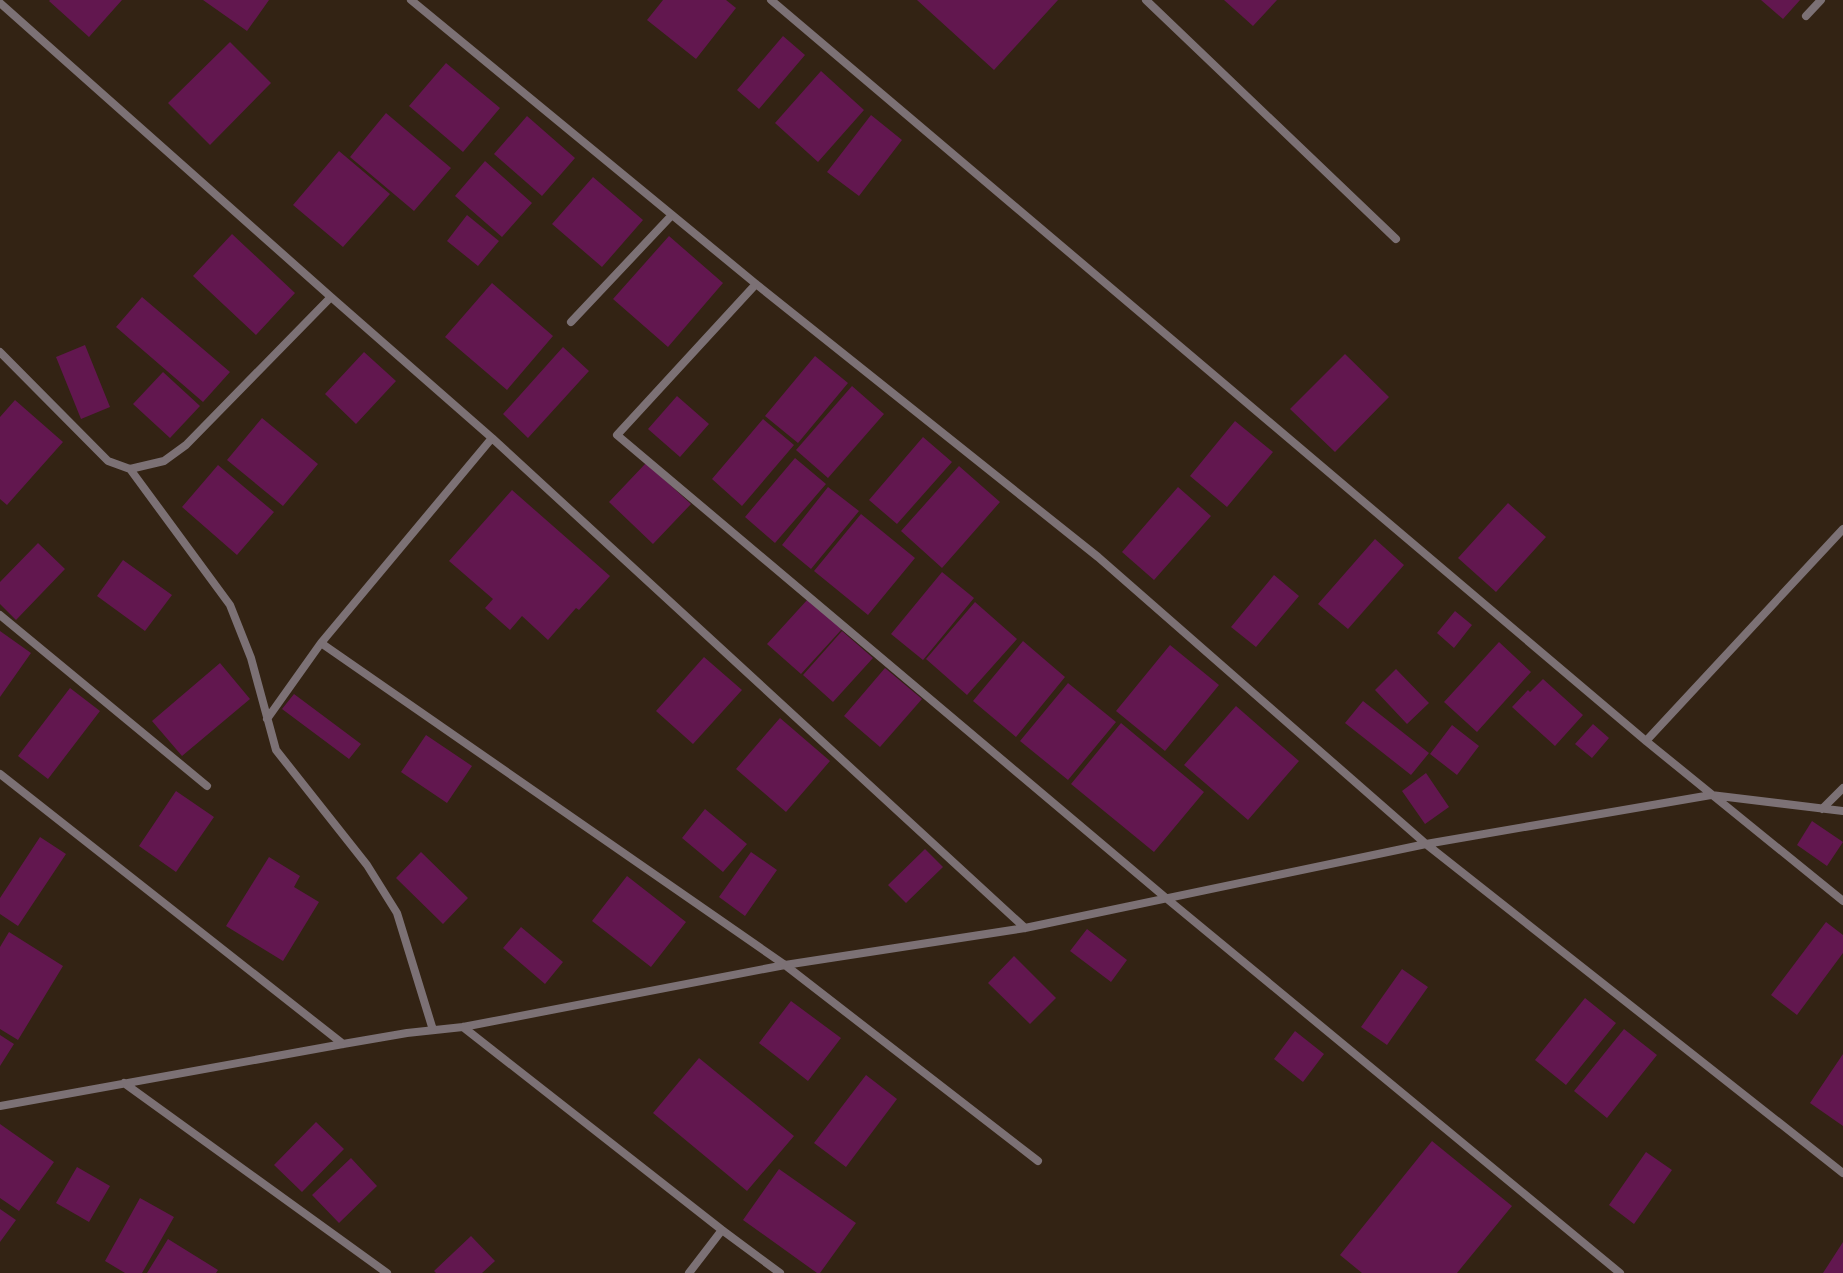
<svg xmlns="http://www.w3.org/2000/svg" width="1843" height="1273" font-family="'Noto Sans',sans-serif">
	<rect width="100%" height="100%" fill="#332314"/>
	<!-- building -->
	<path fill="#62174f" d="M50 0H122L89 37 49 1Z
		M203 0H269L247 31Z
		M663 0H726L736 8 696 59 647 20Z
		M917 0H1058L994 70Z
		M1224 0H1277L1253 26Z
		M1761 0H1800L1783 19Z
		M783 36 805 55 759 109 737 90Z
		M230 42 271 83 210 145 168 103Z
		M446 63 500 108 463 152 409 106Z
		M821 71 864 110 818 162 775 123Z
		M386 113 451 168 414 211 350 157Z
		M871 115 902 140 859 196 827 172Z
		M527 116 575 158 542 196 494 154Z
		M339 151 390 194 343 247 293 205Z
		M485 161 532 203 502 237 455 196Z
		M593 177 643 220 602 267 552 224Z
		M467 215 499 241 478 266 447 241Z
		M232 234 295 293 256 335 193 276Z
		M669 236 723 283 668 347 613 299Z
		M492 283 553 336 507 390 445 337Z
		M142 297 230 372 203 402 116 327Z
		M85 345 110 407 81 419 56 357Z
		M563 347 589 371 528 438 503 414Z
		M364 352 396 381 356 424 325 394Z
		M1345 354 1389 397 1335 452 1290 409Z
		M815 356 848 383 798 443 765 416Z
		M163 372 200 406 170 438 133 404Z
		M852 386 884 414 828 478 796 450Z
		M677 396 709 424 680 457 648 429Z
		M15 400 63 442 7 505 0 499V417Z
		M262 418 318 464 283 506 227 460Z
		M763 419 794 445 742 506 712 479Z
		M1235 421 1273 452 1227 507 1190 476Z
		M923 437 952 462 897 524 869 500Z
		M795 458 826 484 775 543 745 517Z
		M646 463 691 504 653 544 609 502Z
		M218 465 274 512 237 555 182 507Z
		M959 466 1000 502 942 568 901 531Z
		M828 487 859 511 811 569 782 545Z
		M1178 487 1211 516 1154 580 1122 552Z
		M512 490 610 576 579 610 576 608 548 640 522 616 510 630 485 608 493 599 449 561Z
		M1508 503 1546 537 1496 592 1458 558Z
		M861 514 915 558 868 615 814 571Z
		M1375 539 1404 565 1348 629 1318 604Z
		M38 543 65 569 16 620 0 604V582Z
		M123 560 172 595 145 631 97 596Z
		M942 572 974 598 923 660 891 634Z
		M1274 575 1299 596 1256 647 1231 627Z
		M808 599 842 629 801 674 767 644Z
		M975 602 1017 639 967 695 926 659Z
		M1455 611 1472 625 1454 648 1437 633Z
		M0 631 31 653 0 697Z
		M842 631 873 658 833 702 803 675Z
		M1023 641 1065 677 1016 737 973 701Z
		M1499 642 1531 672 1477 732 1444 702Z
		M1170 645 1219 685 1165 751 1116 711Z
		M704 657 742 690 693 744 656 711Z
		M220 663 250 699 182 756 152 721Z
		M885 668 922 699 880 747 844 716Z
		M1396 669 1429 703 1407 724 1375 690Z
		M1543 679 1583 715 1555 746 1512 707 1528 690 1530 692Z
		M1068 683 1116 722 1068 780 1020 741Z
		M70 688 100 711 48 779 18 756Z
		M294 694 361 744 349 759 282 709Z
		M1363 701 1429 753 1411 775 1345 723Z
		M1236 706 1299 761 1248 820 1184 765Z
		M780 718 830 761 786 812 736 769Z
		M1121 723 1204 792 1154 852 1071 784Z
		M1593 724 1609 738 1592 758 1575 744Z
		M1452 725 1479 746 1457 775 1430 754Z
		M426 735 472 766 447 803 401 772Z
		M1426 773 1449 807 1425 824 1402 791Z
		M176 791 214 817 176 872 139 846Z
		M705 809 747 844 723 872 682 838Z
		M1812 821 1843 842 1827 866 1797 845Z
		M40 837 66 854 18 926 0 914V898Z
		M925 849 943 867 906 903 888 885Z
		M421 852 468 898 443 924 396 878Z
		M751 852 777 870 745 916 719 897Z
		M269 857 300 876 294 887 319 902 283 961 226 926Z
		M627 876 686 922 651 967 592 921Z
		M1826 922 1843 935V953L1797 1015 1771 995Z
		M521 927 563 962 545 984 503 948Z
		M1087 929 1127 960 1111 982 1070 951Z
		M9 932 63 966 18 1040 0 1029V947Z
		M1014 956 1056 998 1030 1024 988 983Z
		M1402 969 1428 987 1387 1045 1361 1027Z
		M1585 998 1616 1023 1566 1085 1535 1060Z
		M791 1001 841 1038 808 1081 759 1043Z
		M1624 1029 1657 1055 1607 1118 1574 1091Z
		M1295 1031 1324 1054 1303 1082 1274 1059Z
		M0 1035 14 1044 0 1066Z
		M1843 1054V1126L1810 1103Z
		M699 1058 794 1136 747 1191 653 1113Z
		M866 1075 897 1099 846 1167 814 1143Z
		M316 1122 344 1149 302 1192 274 1165Z
		M0 1124 54 1162 19 1211 0 1198Z
		M1432 1141 1512 1206 1457 1273H1362L1340 1255Z
		M1646 1152 1672 1170 1634 1224 1609 1205Z
		M351 1158 377 1186 339 1223 312 1195Z
		M77 1167 110 1186 89 1222 56 1203Z
		M779 1169 856 1223 820 1273H817L743 1220Z
		M140 1198 174 1217 142 1273H125L105 1261Z
		M0 1209 16 1220 0 1242Z
		M471 1236 495 1261 482 1273H436L434 1271Z
		M168 1239 218 1270 216 1273H147Z
		M1843 1242V1273H1823Z"/>
	<g fill="none" stroke-linecap="round" stroke-linejoin="round">
		<!-- minor -->
		<path stroke="#7c7175" stroke-width="8" d="M411 0 756 284 1098 557 1426 844 1843 1173
			M771 0 1646 741 1843 901
			M1146 0 1396 239
			M0 3 331 297 492 438 1025 928
			M1806 16 1821 0
			M756 284 617 435 1166 898 1620 1273
			M571 322 672 215
			M0 352 108 461 130 469 164 461 186 445 331 297
			M492 438 321 643 785 965 1038 1161
			M130 469 230 605 251 658 276 750 367 865 397 913 433 1030
			M0 615 207 786
			M267 719 321 643
			M1646 741 1843 529
			M0 774 343 1044
			M1822 809 1843 788
			M463 1027 722 1230 780 1273
			M124 1083 387 1273
			M0 1106 343 1044 407 1033 463 1027 785 965 1025 928 1426 844 1711 795 1843 811
			M689 1273 722 1230"/>
	</g>
</svg>
